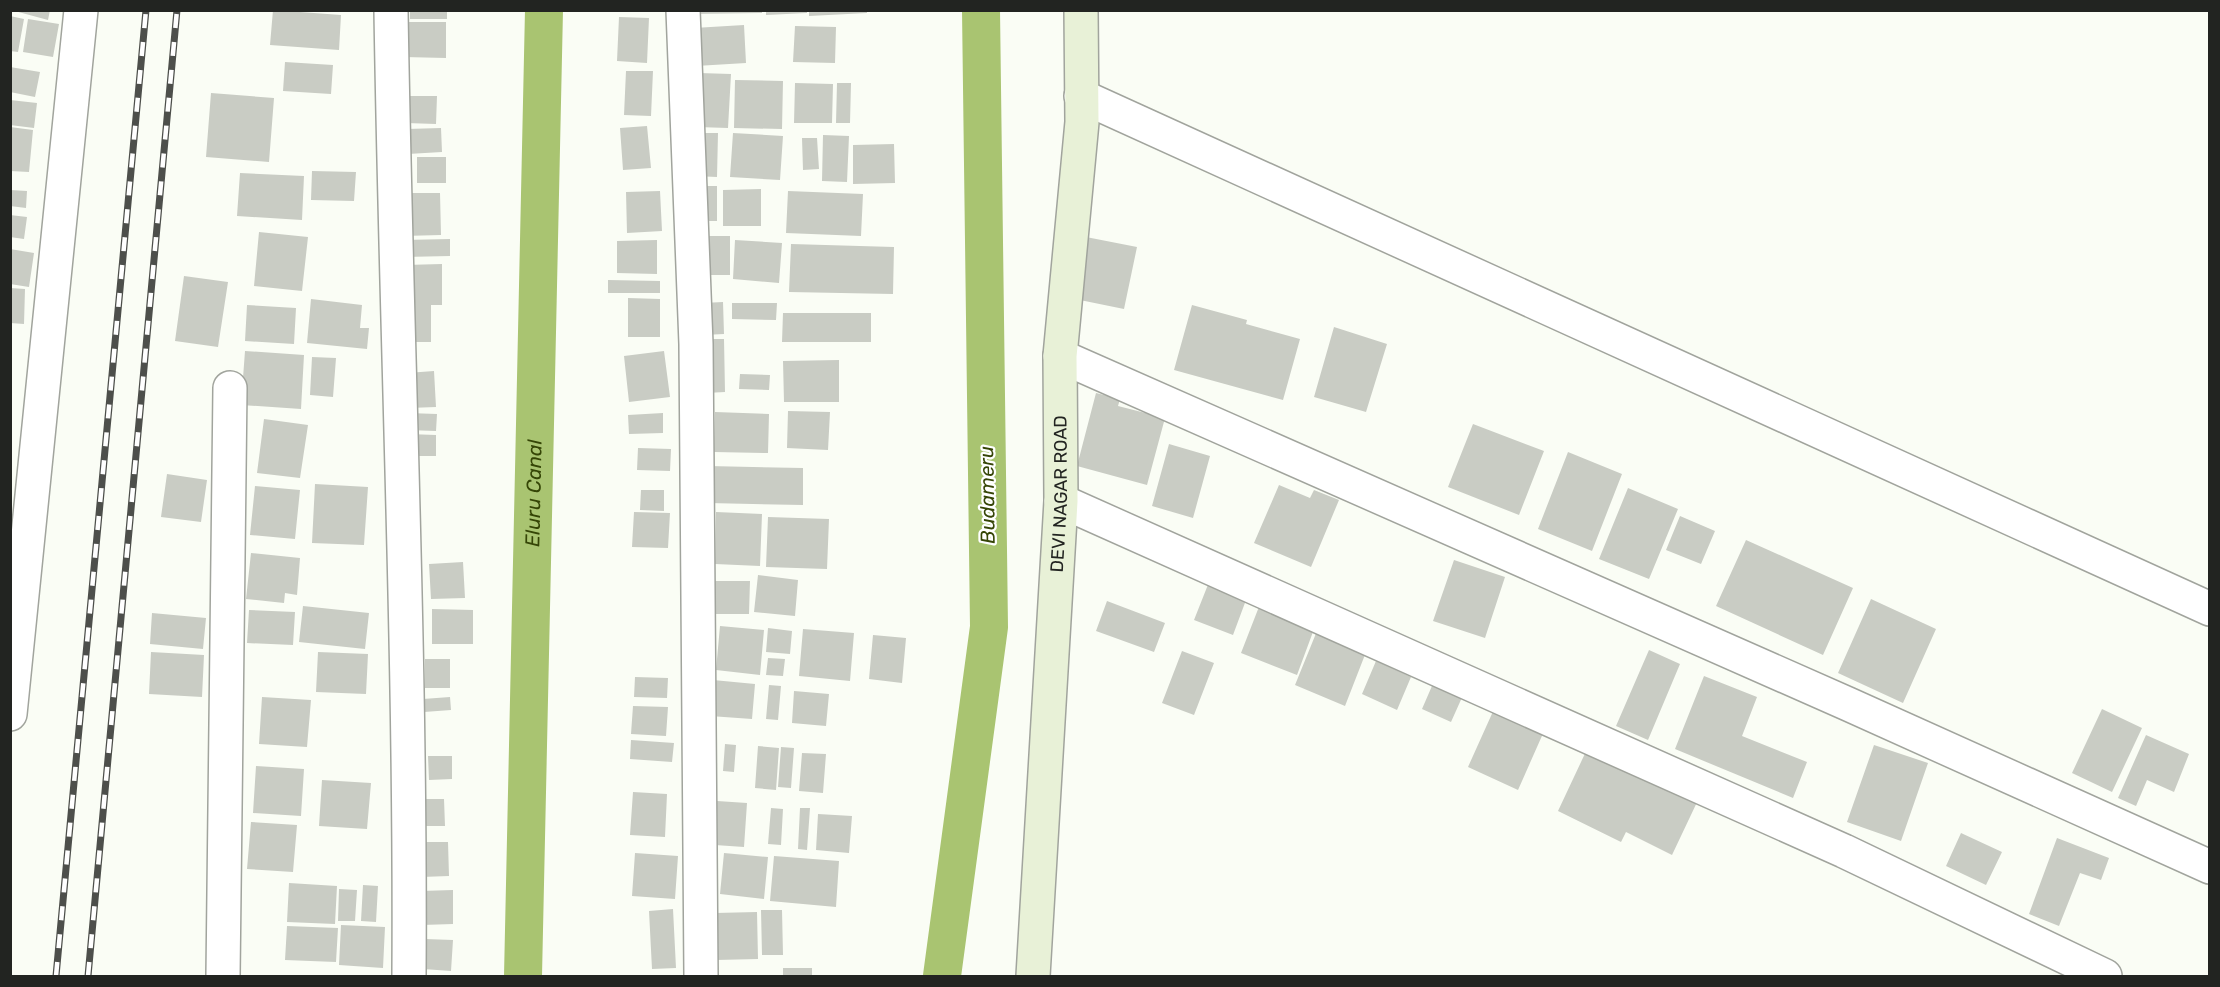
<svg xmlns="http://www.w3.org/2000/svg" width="2220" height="987" font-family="Rubik,sans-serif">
	<rect width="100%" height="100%" fill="#fafdf5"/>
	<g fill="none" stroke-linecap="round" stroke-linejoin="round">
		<!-- canal -->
		<g stroke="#a9c471" stroke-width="38">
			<path id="s1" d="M523 976 544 10"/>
			<path d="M942 976 989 627 981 10"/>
		</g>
	</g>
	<!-- building -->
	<path fill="#c9ccc4" d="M11 10H50L48 20Z
		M273 10 341 15 339 50 270 45Z
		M410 10H447V19H410Z
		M692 10H762V13L692 14Z
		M766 10H807V13L766 15Z
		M809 10H867V13L809 16Z
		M10 16 24 19 18 52 10 51Z
		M619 17 649 18 647 63 617 61Z
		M28 19 59 24 53 57 23 52Z
		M404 22H446V58L404 57Z
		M744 25 746 63 696 66 694 28Z
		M795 26 836 27 835 63 793 62Z
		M285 62 333 65 331 94 283 91Z
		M10 67 40 72 35 97 10 92Z
		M626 71H653L651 116 624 115Z
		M699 73 731 74 728 128 697 127Z
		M735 80 783 81 782 129 734 128Z
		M795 83 833 84 832 123H794Z
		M837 83H851L850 123H836Z
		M211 93 274 98 269 162 206 157Z
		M407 96H437L436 124 406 123Z
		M10 100 37 103 34 128 10 125Z
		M647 126 651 168 623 170 620 128Z
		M10 127 33 130 29 172 10 171Z
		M441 128 442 152 408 154 407 129Z
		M695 133H718L717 177 694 176Z
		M733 133 783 136 780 180 730 177Z
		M823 135 849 136 847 182 822 181Z
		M802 138H817L819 169 803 170Z
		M894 144 895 183 853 184V145Z
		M417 157H446V183H417Z
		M312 171 356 172 354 201 311 200Z
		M240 173 304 176 302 220 237 216Z
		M693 186H717V221H693Z
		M761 189V226H723V190Z
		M10 190 27 191 26 208 10 206Z
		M660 191 662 231 627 233 626 192Z
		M788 191 863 194 861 236 786 233Z
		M403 193H440L441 235 403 236Z
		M10 215 27 217 24 239 10 237Z
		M259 232 308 237 302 291 254 286Z
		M701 236H730V275H701Z
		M1086 237 1137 247 1124 309 1075 299Z
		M450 239V256L404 257 403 240Z
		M657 240V274L617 273V241Z
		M735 240 782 243 779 283 733 279Z
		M791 244 894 247 893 294 789 292Z
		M10 249 34 253 29 287 10 284Z
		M442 264V305H431V342H408L405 265Z
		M184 276 228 282 218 347 175 341Z
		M608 280 660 281V293H608Z
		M10 288 25 289 24 324 10 323Z
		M628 298 660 299V337H628Z
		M311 299 362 305 360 328H369L367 349 307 343Z
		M723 302 724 334 704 335 703 303Z
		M732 303H777L776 320 732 319Z
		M247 305 296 308 294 344 245 341Z
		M1192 305 1247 320 1246 324 1300 339 1283 400 1174 370Z
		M783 313H871V342H782Z
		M1334 327 1387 344 1366 412 1314 397Z
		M705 339H724L725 392 706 393Z
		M245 351 304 355 301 409 241 405Z
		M664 351 670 397 629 402 624 356Z
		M312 357 336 358 333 397 310 395Z
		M839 360V402H784L783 361Z
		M434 371 436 407 409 408 407 373Z
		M740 374 770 375 769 390 739 389Z
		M1096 393 1120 399 1118 406 1165 418 1147 485 1077 466Z
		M788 411 830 412 828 450 787 448Z
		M715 412 769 414 768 453 714 452Z
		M408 413 437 414 436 431 407 430Z
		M663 413V433L629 434 628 415Z
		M264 419 308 425 300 478 257 473Z
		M1473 424 1544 451 1519 515 1448 487Z
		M408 434 436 435V456H407Z
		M1169 444 1210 456 1193 518 1152 506Z
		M638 448 671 449 670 471 637 470Z
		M1568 452 1622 474 1592 551 1538 529Z
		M708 466 803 468V505L708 503Z
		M167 474 207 480 201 522 161 517Z
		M315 484 368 487 364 545 312 543Z
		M1279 485 1310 498 1314 490 1339 500 1311 567 1254 543Z
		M255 486 300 490 295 539 250 535Z
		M1628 488 1678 509 1649 579 1599 559Z
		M641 490H664V511L640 510Z
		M634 512 670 513 668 548 632 547Z
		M716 512 762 514 760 566 715 564Z
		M1680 516 1715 531 1701 564 1666 550Z
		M768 517 829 519 827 569 766 567Z
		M1746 540 1853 588 1823 655 1716 606Z
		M251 553 300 558 297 595 285 593 284 603 246 599Z
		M1454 560 1505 577 1485 638 1433 621Z
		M463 562 465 598 431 599 429 564Z
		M758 575 798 580 795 616 754 612Z
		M1211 577 1249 592 1233 635 1194 620Z
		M715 581H750L749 614H715Z
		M1262 599 1317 621 1297 675 1241 653Z
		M1871 599 1936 629 1903 703 1838 673Z
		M1107 601 1165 623 1154 652 1096 631Z
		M303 606 369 613 365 649 299 642Z
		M432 609 473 610V644H432Z
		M249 610 295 612 293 645 247 643Z
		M152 613 206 618 203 649 150 644Z
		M720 626 764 630 760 675 716 670Z
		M1319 626 1368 647 1345 706 1295 685Z
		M768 628 792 631 790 654 766 652Z
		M803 629 854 633 850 681 799 676Z
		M873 635 906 638 902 683 869 679Z
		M1649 650 1680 664 1648 740 1616 726Z
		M1182 651 1214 663 1194 715 1162 703Z
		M151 652 204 655 202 697 149 694Z
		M318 652 368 654 366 694 316 692Z
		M768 658 785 659 783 676 766 675Z
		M425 659H450V688H425Z
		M1376 661 1411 677 1397 710 1362 694Z
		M1704 676 1757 697 1742 736 1807 762 1793 798 1675 749Z
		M635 677 668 678 667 698 634 697Z
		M1435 679 1464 693 1451 722 1422 709Z
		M713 680 755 684 752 719 710 716Z
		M769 685 781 686 778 720 766 719Z
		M794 691 829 694 826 726 792 723Z
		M262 697 311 700 307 747 259 744Z
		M450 697 451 710 424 712 423 699Z
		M633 706 668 707 666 736 631 734Z
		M1495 707 1545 729 1518 790 1468 767Z
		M2102 709 2142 728 2112 792 2072 773Z
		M2146 735 2189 754 2174 792 2147 780 2136 806 2118 798Z
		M631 740 674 743 672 762 630 759Z
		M725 744 736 745 734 772 723 771Z
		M1589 745 1699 798 1672 855 1626 832 1621 842 1558 811Z
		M1874 745 1928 763 1901 841 1847 822Z
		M758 746 779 748 776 790 755 788Z
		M781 747 794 748 791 788 778 787Z
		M802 753 826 754 823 793 799 791Z
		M428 756H452V779L429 780Z
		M256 766 304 769 301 816 253 813Z
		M322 780 371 783 367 829 319 826Z
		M633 792 667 794 665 837 630 835Z
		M422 799H444L445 826H423Z
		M717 801 747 803 744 847 715 845Z
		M771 808 783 809 781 845 768 844Z
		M800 808H810L807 850 798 849Z
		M818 814 852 816 849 853 816 850Z
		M251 822 297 825 293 872 247 869Z
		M1961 833 2002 852 1986 885 1946 866Z
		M2057 838 2109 858 2101 880 2080 873 2059 926 2029 914Z
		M420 842H448L449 876 421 877Z
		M635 853 678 856 675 899 632 896Z
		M724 853 768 857 764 899 720 894Z
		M774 856 839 861 836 907 770 901Z
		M289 883 337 886 335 924 287 922Z
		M363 885 378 886 376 922 361 921Z
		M339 889 357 890 355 921H338Z
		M453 890V924L422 925 421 891Z
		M673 909 676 968 652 969 649 911Z
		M761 910H782L783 955H762Z
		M757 912 758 959 716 960 715 913Z
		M341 925 385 927 383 968 339 965Z
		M287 926 338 928 336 962 285 960Z
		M425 939 453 940 451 971 423 969Z
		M783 968H812V976H783Z"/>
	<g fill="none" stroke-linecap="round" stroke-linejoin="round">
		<!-- street casing -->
		<g stroke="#a1a49d" stroke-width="36">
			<path id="street" d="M391 10C396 333 411 654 409 976
				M683 10 696 344 701 976
				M1081 96 2210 609
				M1060 356 1848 704 2210 867
				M1061 501 1844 851 2105 976
				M10 714 81 10
				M223 976 230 388"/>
		</g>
		<!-- secondary casing -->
		<g stroke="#a1a49d" stroke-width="36">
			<g id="secondary">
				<path id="s2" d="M1033 976 1061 501 1060 356 1082 122 1081 10"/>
			</g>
		</g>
		<!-- street -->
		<use href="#street" stroke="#fff" stroke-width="33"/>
		<!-- secondary -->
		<use href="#secondary" stroke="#e8f1d7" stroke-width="33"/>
		<!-- rail casing -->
		<g stroke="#4d4f4b" stroke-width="7">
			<path id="rail" d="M56 976 146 10
				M88 976 177 10"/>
		</g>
		<!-- rail -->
		<use href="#rail" stroke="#fff" stroke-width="4.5" stroke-dasharray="14" stroke-linecap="butt"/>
	</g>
	<g text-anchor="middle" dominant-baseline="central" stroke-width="4.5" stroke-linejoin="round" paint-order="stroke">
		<!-- street labels -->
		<g font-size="18" fill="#222421" stroke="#fff">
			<text stroke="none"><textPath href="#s2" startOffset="483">DEVI NAGAR ROAD</textPath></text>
		</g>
		<!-- water labels -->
		<g font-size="20" font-style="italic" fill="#354506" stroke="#fff">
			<text stroke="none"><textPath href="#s1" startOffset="483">Eluru Canal</textPath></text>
			<text transform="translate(987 495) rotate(-91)">Budameru</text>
		</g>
	</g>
	<!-- border -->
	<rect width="2220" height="987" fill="none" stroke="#222421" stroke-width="24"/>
</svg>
